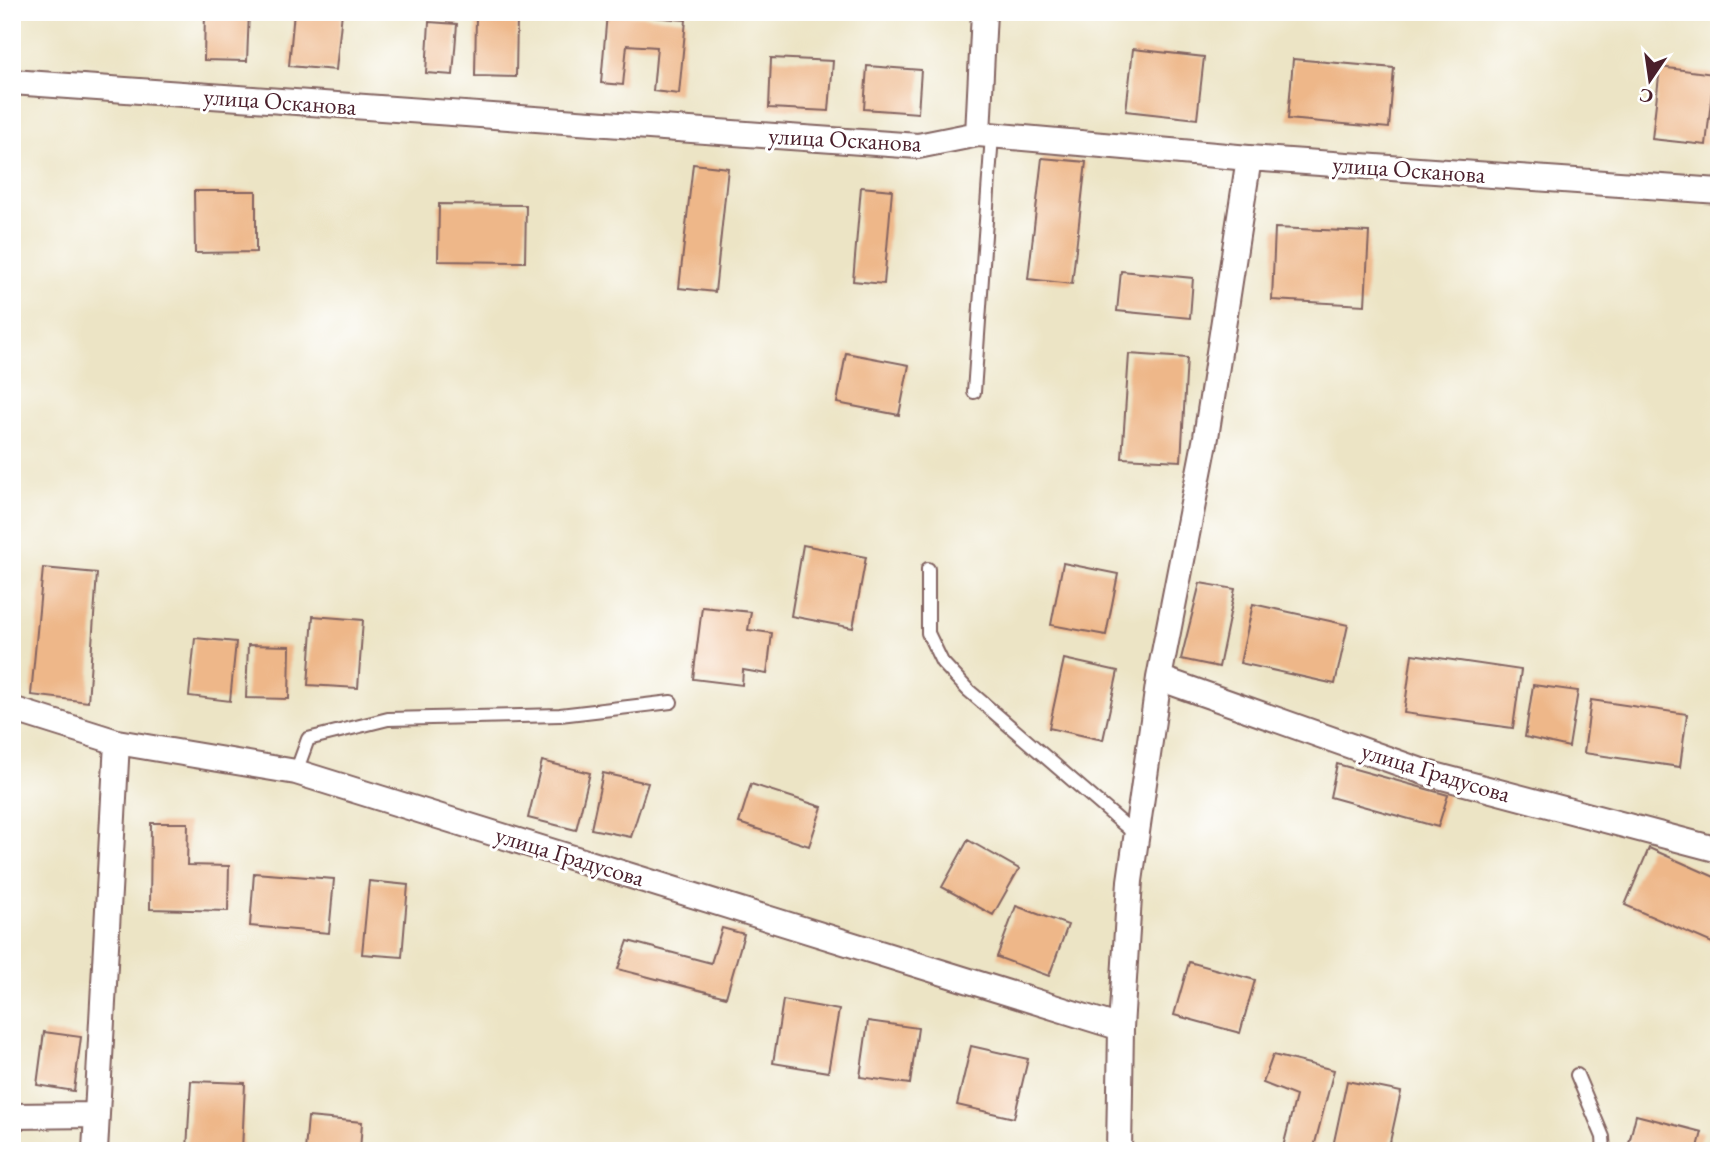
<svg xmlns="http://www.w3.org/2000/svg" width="1731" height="1163" font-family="'EB Garamond',serif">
	<rect width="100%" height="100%" fill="#fff"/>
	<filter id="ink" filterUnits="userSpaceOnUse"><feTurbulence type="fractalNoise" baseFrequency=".0143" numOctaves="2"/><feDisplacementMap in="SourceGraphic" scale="14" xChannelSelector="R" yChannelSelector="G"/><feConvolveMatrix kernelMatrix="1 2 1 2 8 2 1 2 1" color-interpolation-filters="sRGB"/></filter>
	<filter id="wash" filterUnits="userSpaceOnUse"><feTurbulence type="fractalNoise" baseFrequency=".00686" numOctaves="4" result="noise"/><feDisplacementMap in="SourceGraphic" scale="28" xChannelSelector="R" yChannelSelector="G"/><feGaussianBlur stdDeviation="1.57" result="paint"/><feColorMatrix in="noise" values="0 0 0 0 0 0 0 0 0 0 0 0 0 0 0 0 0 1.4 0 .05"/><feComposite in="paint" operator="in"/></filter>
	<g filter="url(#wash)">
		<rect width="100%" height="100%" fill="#ece4c5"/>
		<g id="blocks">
			<!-- building -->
			<path fill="#eeb789" d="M12 12H18L17 55H12Z
				M205 12H249L247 61 204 60Z
				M294 12H342L336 70 289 66Z
				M1510 12H1539L1538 17 1510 14Z
				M607 13 686 20 679 94 653 91 657 47 627 45 623 85 601 83Z
				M476 16 517 17 516 77 475 76Z
				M429 22 457 24 453 75 426 73Z
				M1133 49 1204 57 1197 119 1126 111Z
				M771 58 833 61 829 111 769 108Z
				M1293 59 1394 68 1389 128 1288 119Z
				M867 66 921 70 918 113 864 109Z
				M1660 67 1714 74 1706 145 1652 139Z
				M1042 158 1086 162 1072 284 1028 279Z
				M693 164 728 168 715 292 679 288Z
				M861 187 892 190 884 284 853 281Z
				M194 191H256V252L195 253Z
				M439 204 526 205 525 262 438 261Z
				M1275 228 1369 232 1365 305 1272 300Z
				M1121 271 1193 278 1190 318 1117 311Z
				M846 353 909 365 899 415 837 403Z
				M1129 354 1187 358 1181 461 1122 458Z
				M803 545 866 557 853 628 791 616Z
				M1063 563 1118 574 1106 635 1051 625Z
				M43 568 97 573 88 702 31 695Z
				M1200 583 1235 589 1219 667 1181 659Z
				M1253 604 1348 625 1335 684 1240 663Z
				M702 607 751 612 748 630 772 633 767 674 743 670 742 685 693 679Z
				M313 616 363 620 358 688 308 685Z
				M195 638 236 642 230 701 189 696Z
				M248 645 290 646 289 699 246 698Z
				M1412 654 1521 670 1513 728 1404 713Z
				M1064 659 1118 671 1103 740 1049 728Z
				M1533 685 1578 691 1569 747 1525 737Z
				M1591 700 1687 714 1680 767 1584 753Z
				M542 761 590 773 576 830 528 818Z
				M1337 764 1448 795 1438 827 1330 797Z
				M603 773 648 783 631 837 591 829Z
				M751 784 822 807 809 846 739 823Z
				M151 823H188L187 865 229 866 228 911 150 909Z
				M968 840 1019 869 993 915 942 887Z
				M1649 848 1719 879V946L1625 905Z
				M254 873 334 879 329 933 250 926Z
				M369 881 408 885 402 957 362 954Z
				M1016 906 1068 925 1049 976 997 957Z
				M722 928 744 934 726 997 618 969 628 941 711 963Z
				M1189 962 1255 980 1240 1033 1174 1015Z
				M783 1000 839 1010 828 1072 773 1063Z
				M868 1021 918 1028 910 1084 860 1077Z
				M44 1032 81 1037 74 1091 37 1085Z
				M971 1046 1028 1059 1014 1118 957 1105Z
				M1273 1055 1334 1070 1313 1151H1282L1296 1096 1263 1083Z
				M191 1081 245 1083 242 1151 187 1149Z
				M1347 1081 1401 1092 1388 1151H1332Z
				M1636 1115 1702 1132 1697 1151H1627Z
				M308 1117 362 1122 360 1151H305Z"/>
		</g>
	</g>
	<g filter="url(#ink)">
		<use href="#blocks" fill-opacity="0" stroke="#836461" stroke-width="2"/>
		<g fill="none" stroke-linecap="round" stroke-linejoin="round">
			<!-- lane casing -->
			<g stroke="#836461" stroke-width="16">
				<path id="lane" d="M974 392 992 135
					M928 569V633L942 662 968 690 1136 835
					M296 772 308 739 388 719 560 715 671 702
					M1577 1075 1603 1137 1604 1151"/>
			</g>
			<!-- street casing -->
			<g stroke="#836461" stroke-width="28">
				<path id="street" d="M12 82 918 146 978 134 1249 158 1719 191
					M978 134 984 12
					M1159 678 1427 773 1719 850
					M12 709 117 742 296 772 1121 1028
					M12 1116 97 1115
					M95 1151 117 742
					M1119 1151 1121 1028 1130 881 1159 678 1206 437 1249 158"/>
			</g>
			<!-- lane -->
			<use href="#lane" stroke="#fff" stroke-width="12"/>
			<!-- street -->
			<use href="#street" stroke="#fff" stroke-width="24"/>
		</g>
	</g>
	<g text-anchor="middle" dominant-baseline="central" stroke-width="6" stroke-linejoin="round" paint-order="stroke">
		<!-- street labels -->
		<g font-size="24" fill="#4a1f2b" stroke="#fff">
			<text transform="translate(280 101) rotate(4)">улица Осканова</text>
			<text transform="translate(845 139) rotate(3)">улица Осканова</text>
			<text transform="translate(1409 169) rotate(4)">улица Осканова</text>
			<text transform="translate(1436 772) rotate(17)">улица Градусова</text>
			<text transform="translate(570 856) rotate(17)">улица Градусова</text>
		</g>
	</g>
	<!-- margin -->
	<rect width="1731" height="1163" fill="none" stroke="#fff" stroke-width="42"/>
	<!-- north arrow -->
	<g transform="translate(1650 80) rotate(193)" stroke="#ffffff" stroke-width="5" paint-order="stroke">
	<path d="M0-5L12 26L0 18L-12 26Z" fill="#4a1f2b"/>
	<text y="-10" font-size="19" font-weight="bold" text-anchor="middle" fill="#4a1f2b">С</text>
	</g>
</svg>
